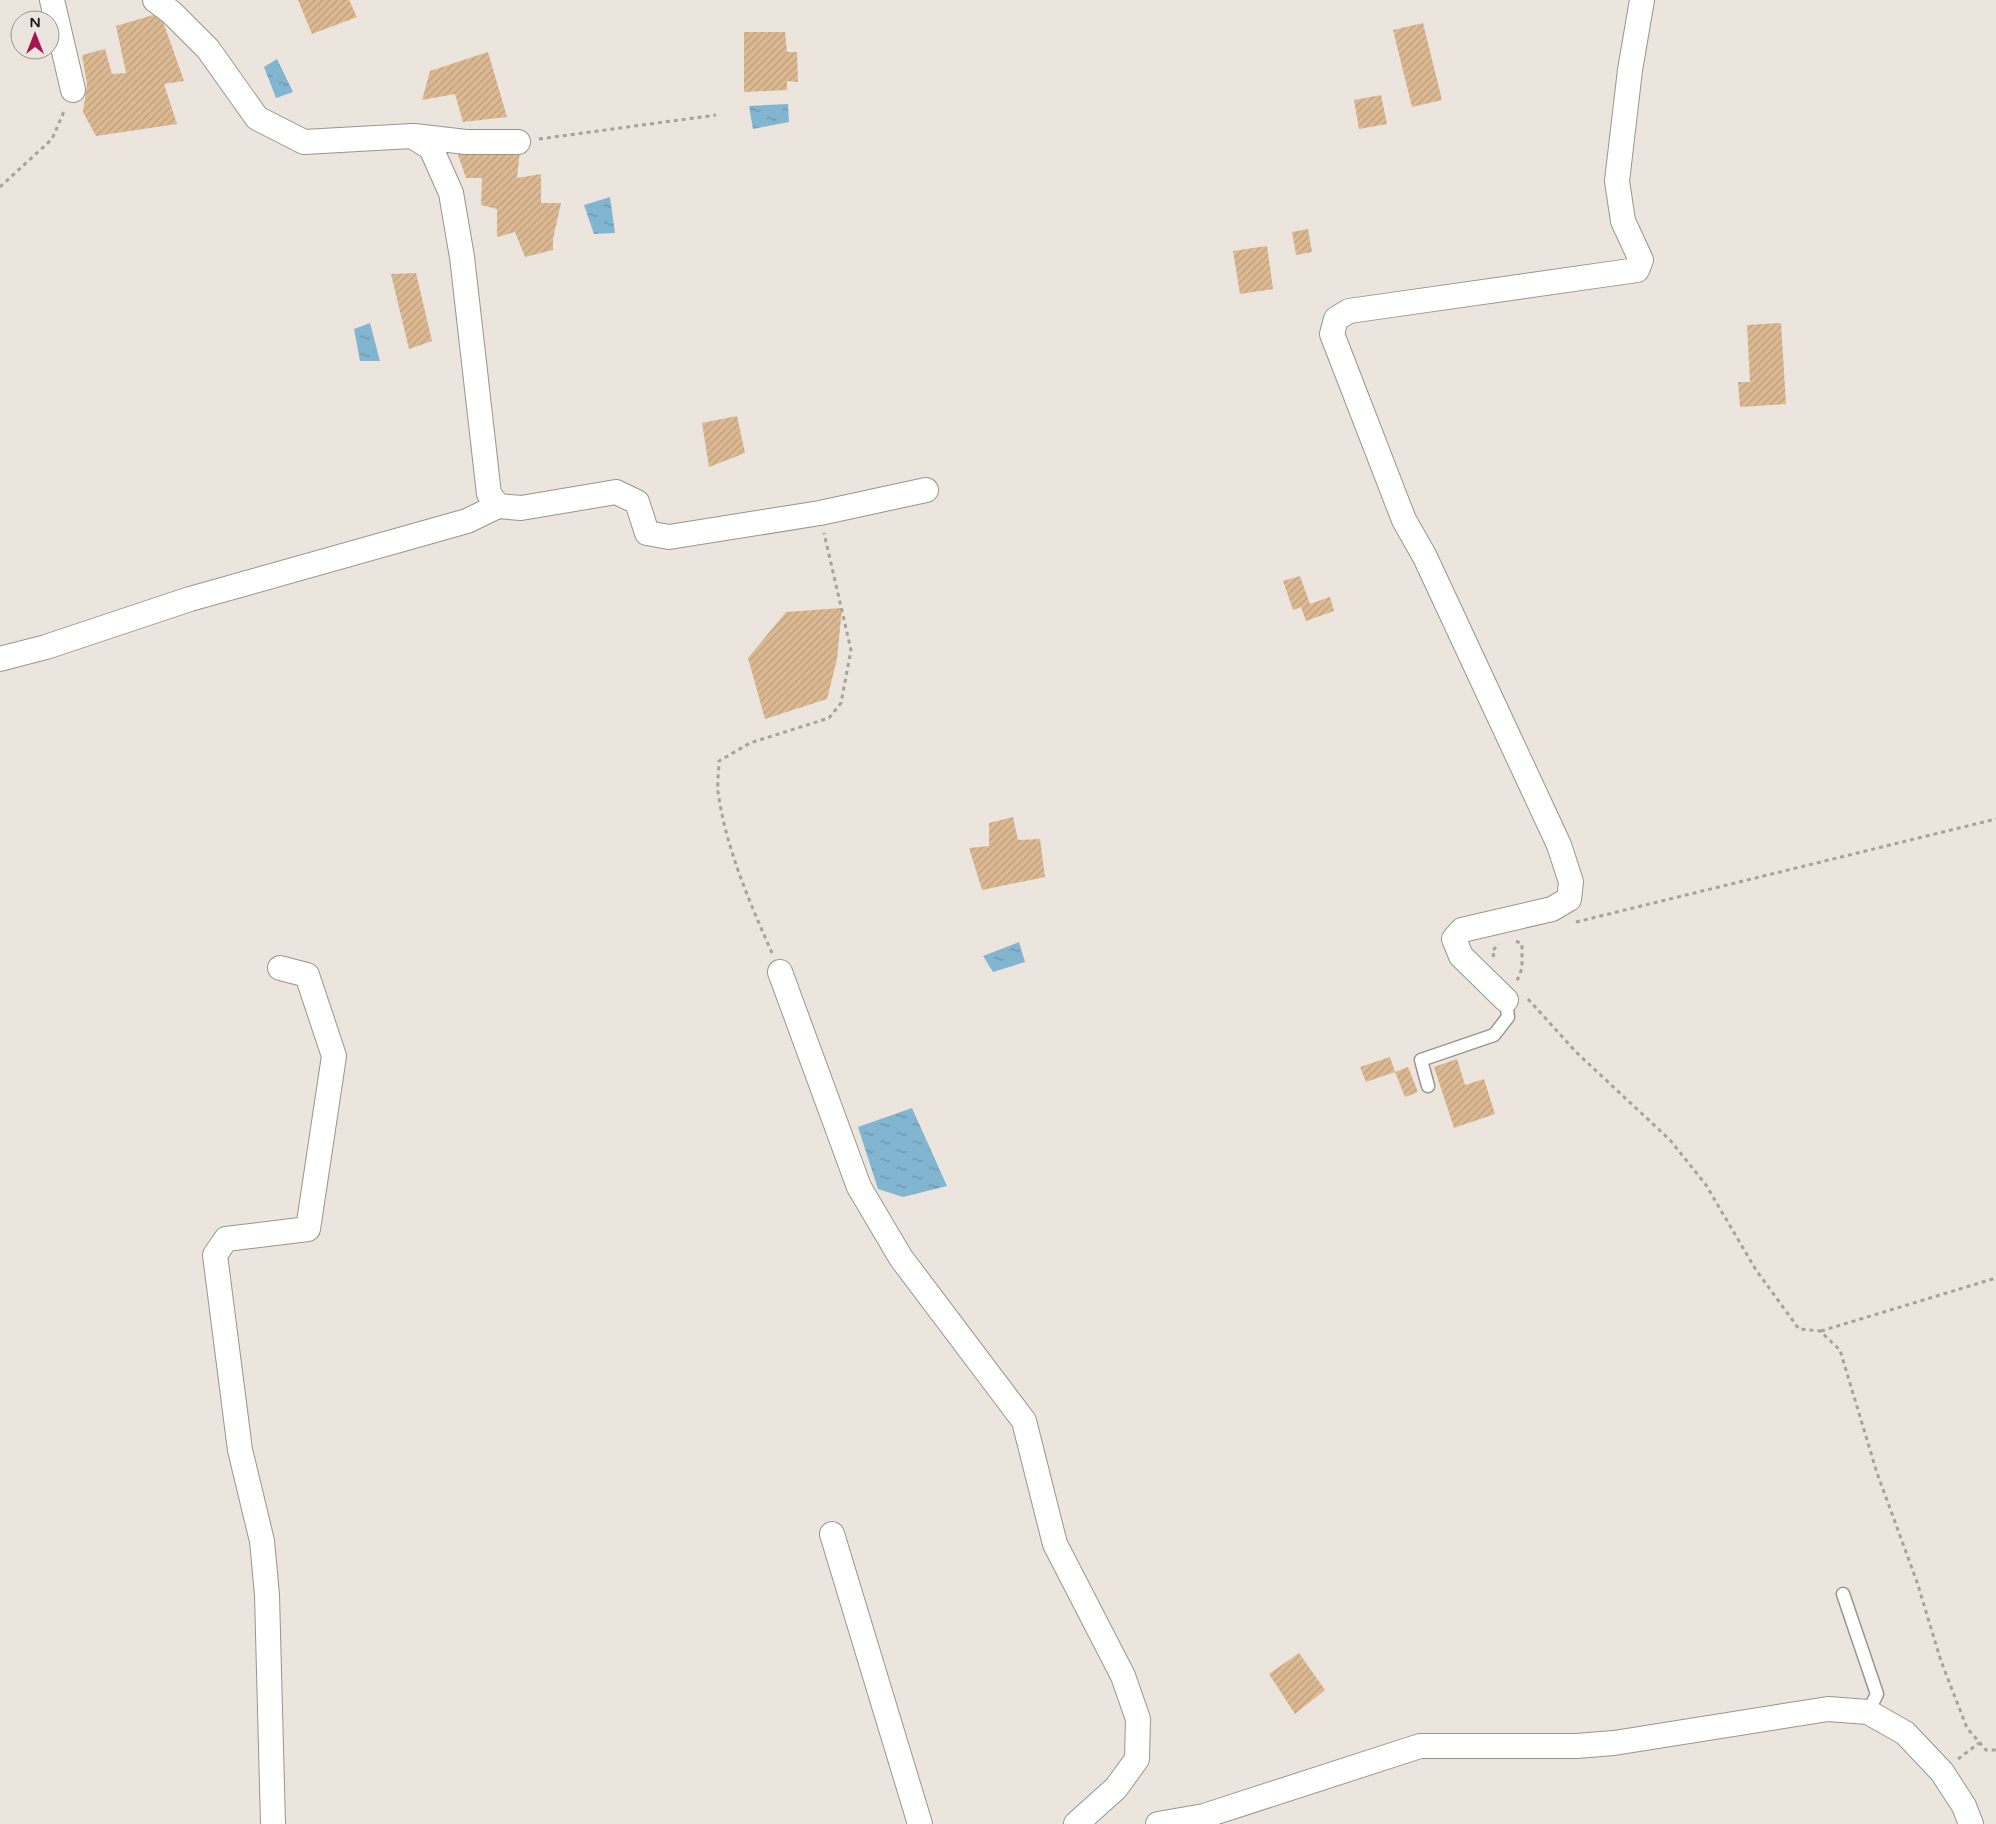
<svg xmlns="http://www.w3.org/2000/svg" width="1996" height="1824" font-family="'Varela Round',sans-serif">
	<defs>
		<pattern id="water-ripples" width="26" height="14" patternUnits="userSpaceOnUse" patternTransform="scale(1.25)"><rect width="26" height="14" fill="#82b5d0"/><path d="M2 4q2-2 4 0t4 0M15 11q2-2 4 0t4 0" fill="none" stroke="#6a92a8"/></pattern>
		<pattern id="building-hatch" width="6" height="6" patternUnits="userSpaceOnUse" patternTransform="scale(1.25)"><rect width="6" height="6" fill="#dcb992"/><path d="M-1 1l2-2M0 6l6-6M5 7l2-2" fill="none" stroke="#bc9e7d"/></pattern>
	</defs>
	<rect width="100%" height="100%" fill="#ece5dd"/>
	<!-- water -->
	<path fill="url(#water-ripples)" d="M277 59 293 92 276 98 264 67Z
		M788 104 789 122 753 129 749 106Z
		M610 197 615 233 594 234 584 205Z
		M370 323 380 361H360L354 329Z
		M1019 942 1025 962 993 972 983 956Z
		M912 1108 947 1186 903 1197 878 1189 858 1127Z"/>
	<!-- building -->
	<path fill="url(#building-hatch)" d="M298 0H349L357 17 312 34Z
		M160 13 184 81 164 84 177 124 96 136 83 112 87 84 82 55 105 49 112 74 126 73 116 26Z
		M1423 23 1442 100 1412 107 1393 30Z
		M744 32H785L787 52H797L798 82 787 81V90L744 92Z
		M488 52 507 117 463 122 455 94 422 100 430 71Z
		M1381 95 1387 124 1359 129 1354 100Z
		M456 149 520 151 517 178 541 174V203H561L553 239V250L525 257 515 232 497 237V209L481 205 482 178H466Z
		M1308 229 1312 252 1296 255 1292 232Z
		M1267 246 1273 289 1240 294 1233 251Z
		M416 273 432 341 409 349 391 274Z
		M1781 323 1786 404 1740 407 1738 382H1750L1747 325Z
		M737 416 745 453 709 467 702 423Z
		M1300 576 1310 604 1330 597 1334 611 1306 621 1301 607 1293 610 1283 581Z
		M842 608 837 659 827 699 765 719 748 658 786 612Z
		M1013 817 1018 840 1040 839 1045 877 982 890 969 848 989 846V823Z
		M1390 1057 1395 1072 1366 1082 1360 1067Z
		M1457 1059 1465 1085 1484 1079 1495 1114 1454 1128 1434 1067Z
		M1408 1067 1418 1092 1405 1097 1395 1072Z
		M1299 1653 1325 1690 1295 1714 1269 1674Z"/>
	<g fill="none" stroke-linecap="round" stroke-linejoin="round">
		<!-- lane casing -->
		<g stroke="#9a948d" stroke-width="15">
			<path id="lane" d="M1428 1086 1421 1060 1494 1035 1508 1017 1506 1000
				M1843 1594 1877 1694 1868 1712"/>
		</g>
		<!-- street casing -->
		<g stroke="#9a948d" stroke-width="26">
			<path id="street" d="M52 0 73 90
				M155 0 172 13 208 49 257 118 304 142 412 136 431 148 451 193 462 257 489 494 498 506 521 508 616 492 637 502 647 533 669 537 820 513 926 490
				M414 136 466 142H518
				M0 659 46 647 190 599 467 521 498 506
				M780 972 859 1187 901 1258 1024 1421 1055 1544 1123 1676 1138 1719 1137 1759 1116 1788 1076 1824
				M1506 1000 1461 956 1454 939 1462 930 1552 909 1569 899 1571 882 1559 845 1425 557 1404 520 1332 334 1336 319 1349 311 1637 270 1641 260 1623 221 1617 181 1630 70 1642 0
				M832 1534 920 1824
				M273 1824 267 1595 262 1541 240 1450 215 1255 226 1239 308 1229 334 1056 307 975 280 968
				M1158 1824 1204 1816 1420 1746H1576L1614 1743 1828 1709 1868 1712 1905 1733 1942 1772 1964 1806 1971 1824"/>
		</g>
		<!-- path -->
		<path stroke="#a7a29b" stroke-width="3" stroke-dasharray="4 4" stroke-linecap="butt" d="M539 139 716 115
			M0 187 52 139 65 109
			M1576 922 1996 819
			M1516 941 1522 944V968L1517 981
			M772 953C749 901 726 848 718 792 717 782 719 770 719 761L750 743 829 718 841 703 851 650 824 533
			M1494 957 1492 951 1499 944
			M1528 999 1576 1052 1670 1140 1706 1185 1756 1270 1799 1329 1820 1331 1840 1350 1877 1473 1917 1582 1941 1661 1967 1728 1986 1750H1996
			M1821 1331 1996 1278
			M1958 1759 1979 1743"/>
		<!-- lane -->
		<use href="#lane" stroke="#fff" stroke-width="12"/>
		<!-- street -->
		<use href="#street" stroke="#fff" stroke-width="24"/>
	</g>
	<!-- north arrow -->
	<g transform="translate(35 35)"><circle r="24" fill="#ece5dd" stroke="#98938d"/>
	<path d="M0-4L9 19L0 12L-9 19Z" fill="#a61451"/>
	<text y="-8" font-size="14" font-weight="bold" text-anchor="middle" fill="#1a1815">N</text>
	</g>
</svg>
